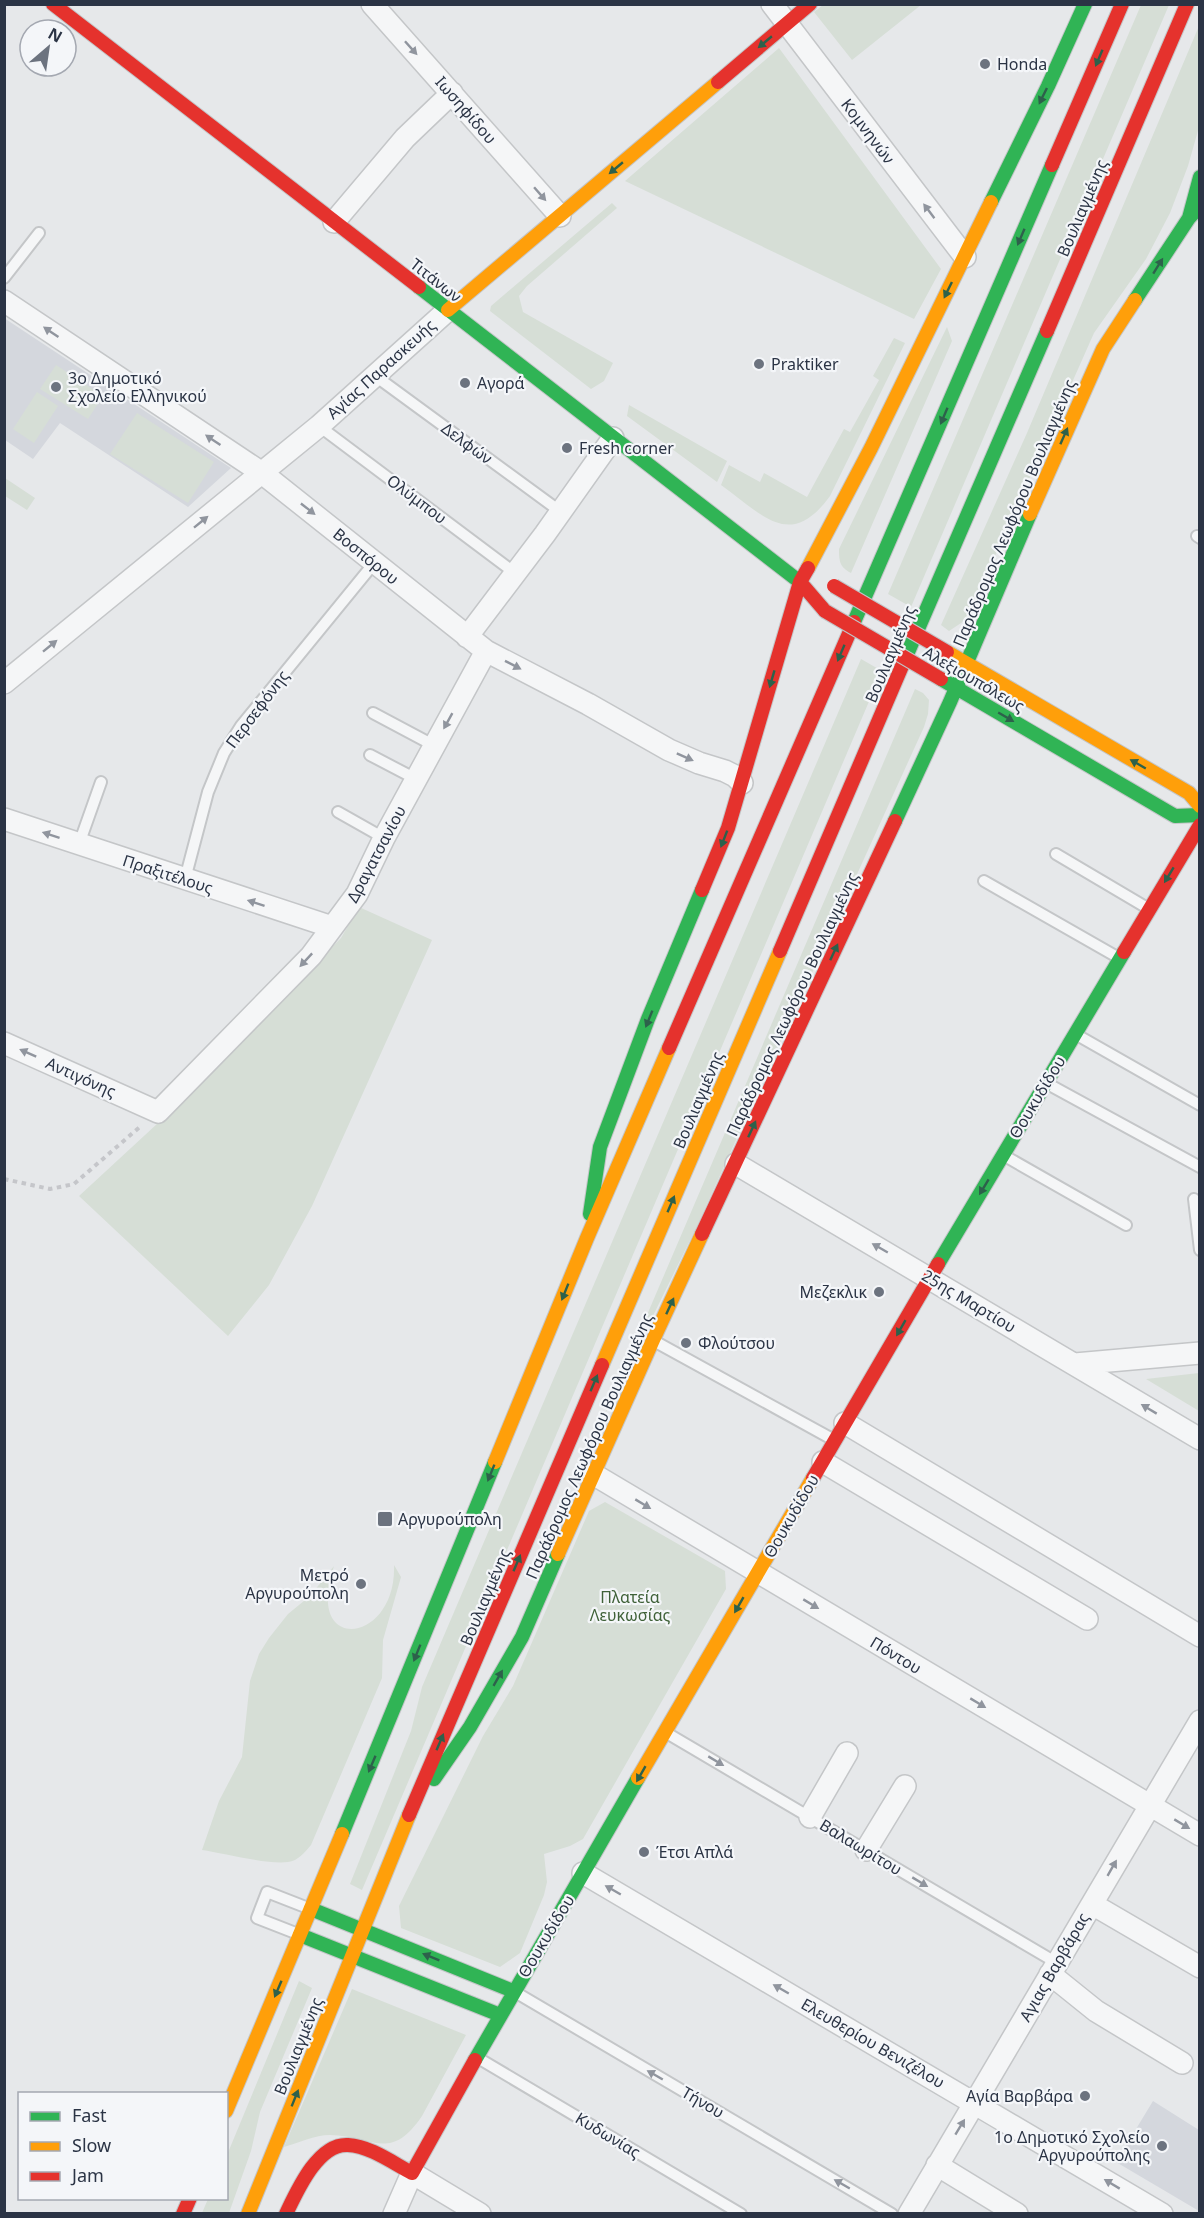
<svg xmlns="http://www.w3.org/2000/svg" width="1204" height="2218" font-family="'Noto Sans',sans-serif">
	<rect width="100%" height="100%" fill="#e6e8ea"/>
	<!-- built -->
	<path fill="#d4d7dd" d="M4 318 54 351 231 468 188 507 60 423 33 459 5 440Z
		M1153 2101 1199 2130V2211L1116 2162Z"/>
	<!-- green -->
	<path fill="#d6ded6" d="M823 5H921L852 60 814 12Z
		M1141 5H1169L911 607 888 594Z
		M1199 26V127L1188 166 1170 213 1146 259 1094 333 967 619 949 631 941 625 1027 433Z
		M779 48 941 269 914 319 625 181Z
		M612 203 617 208 527 286 519 296 523 312 613 363 604 381 591 389 490 311 491 306Z
		M947 327 952 341 851 573C840 567 839 562 839 549Z
		M894 338 905 343 830 496C790 551 763 515 721 485L729 465 760 482 764 473 807 497 844 429 850 432 879 380 873 376Z
		M56 365 103 396 88 419 40 389Z
		M37 392 58 406 34 443 13 429Z
		M629 405 727 461 717 482 627 416Z
		M137 413 214 462 188 503 110 454Z
		M5 478 35 498 27 510 5 496Z
		M861 659 882 671 362 1890 350 1884 411 1731 422 1687Z
		M915 689 923 693 929 700 928 714 924 727 696 1228 602 1420Z
		M359 907 432 940 312 1206 269 1285 228 1336 79 1196 158 1123 341 938Z
		M1199 1373V1411L1146 1379Z
		M605 1502 725 1571 726 1589 583 1839 570 1846 544 1854 547 1882 544 1895 520 1953 500 1967 401 1928 399 1906 483 1736 513 1686 589 1511Z
		M394 1565 401 1577 383 1640 382 1678 311 1845C305 1852 298 1861 288 1862 269 1865 223 1853 202 1850L219 1801 242 1757 250 1681 259 1654 269 1638 288 1614 310 1596 334 1566C303 1656 397 1644 394 1565Z
		M299 1981 312 1988 260 2112 251 2151 229 2213H202L208 2199 226 2198 227 2155Z
		M352 1989 466 2035 422 2116C390 2163 373 2136 330 2135 315 2135 298 2143 284 2147Z"/>
	<g fill="none" stroke-linecap="round" stroke-linejoin="round">
		<!-- lane casing -->
		<g stroke="#c4c6c8" stroke-width="14">
			<path id="lane" d="M4 278 39 233
				M374 375 561 512
				M319 426 515 573
				M1197 536 1200 538
				M373 713 435 746
				M370 755 416 779
				M338 812 384 838
				M79 844 101 782
				M1056 854 1149 909
				M185 879 208 792 224 753 241 726 375 562
				M984 881 1119 958
				M1077 1035 1200 1105
				M1046 1083 1200 1167
				M1003 1155 1126 1225
				M1194 1199 1200 1250
				M654 1341 834 1440
				M665 1732 1057 1963
				M298 1934 257 1918 267 1892 308 1908
				M515 1992 892 2214
				M478 2058 741 2214"/>
		</g>
		<!-- street casing -->
		<g stroke="#c4c6c8" stroke-width="24">
			<path id="street" d="M372 4 560 216
				M772 4 965 257
				M334 222 405 138 452 93
				M4 301 262 473 486 651 588 704 669 750 699 763 725 771 735 776 742 783
				M467 637 545 534 613 438
				M4 683 319 426 448 310
				M4 819 332 927
				M4 1043 158 1112 311 956 357 894 384 838 486 651
				M736 1164 1200 1439
				M1075 1364 1200 1353
				M845 1423 1200 1636
				M823 1462 1087 1619
				M593 1474 1200 1835
				M810 1817 847 1753
				M866 1850 905 1786
				M583 1873 1162 2214
				M1092 1904 1200 1967
				M1050 1974 1096 2011 1182 2063
				M937 2165 1017 2214
				M394 2214 412 2173 480 2214
				M909 2214 1200 1721"/>
		</g>
		<!-- fast casing -->
		<g stroke="#c4c6c8" stroke-width="16">
			<path id="fast" d="M991 202 1048 86 1085 4
				M1189 218 1200 177
				M419 287 800 582
				M1135 300 1189 218 1200 206
				M854 622 1052 165
				M905 659 1047 331
				M941 679 1175 816 1200 815
				M895 821 950 702 1030 514
				M590 1214 600 1147 648 1019 702 890
				M938 1264 1124 952
				M434 1779 470 1727 522 1637 558 1554
				M342 1834 495 1462
				M311 1909 513 1991
				M300 1935 500 2015
				M475 2060 638 1778"/>
		</g>
		<!-- slow casing -->
		<g stroke="#c4c6c8" stroke-width="16">
			<path id="slow" d="M448 310 718 82
				M1030 514 1103 349 1135 300
				M808 568 871 448 991 202
				M947 652 1189 793 1200 806
				M602 1365 780 951
				M495 1462 587 1238 669 1048
				M558 1554 653 1340 702 1234
				M638 1778 813 1478
				M226 2111 342 1834
				M248 2214 409 1815"/>
		</g>
		<!-- jam casing -->
		<g stroke="#c4c6c8" stroke-width="16">
			<path id="jam" d="M53 4 419 287
				M718 82 810 4
				M1052 165 1122 4
				M1047 331 1187 4
				M800 582 825 611
				M702 890 728 828 800 582 808 568
				M780 951 905 659
				M1124 952 1200 825
				M669 1048 854 622
				M702 1234 895 821
				M813 1478 938 1264
				M409 1815 602 1365
				M183 2214 190 2198
				M286 2214C297 2191 318 2143 348 2145 370 2146 393 2163 412 2173L475 2060"/>
		</g>
		<!-- path -->
		<path stroke="#c5c6ca" stroke-width="4" stroke-dasharray="4.5 4.5" stroke-linecap="butt" d="M4 1179 50 1189 74 1184 142 1125"/>
		<!-- lane -->
		<use href="#lane" stroke="#f5f6f7" stroke-width="10"/>
		<!-- street -->
		<use href="#street" stroke="#f5f6f7" stroke-width="21"/>
		<!-- fast -->
		<use href="#fast" stroke="#30b455" stroke-width="14"/>
		<!-- slow -->
		<use href="#slow" stroke="#ff9f0a" stroke-width="14"/>
		<!-- jam -->
		<use href="#jam" stroke="#e5322d" stroke-width="14"/>
		<!-- jam-bridge casing -->
		<g stroke="#c2c5c8" stroke-width="16" stroke-linecap="butt">
			<path id="jam-bridge" d="M834 586 947 652
				M825 611 941 679"/>
		</g>
		<!-- jam-bridge -->
		<use href="#jam-bridge" stroke="#e5322d" stroke-width="14"/>
	</g>
	<!-- one-way arrows -->
	<defs><path id="oneway-solid" d="M-6-.8H1V-3.2L6.5 0L1 3.2V.8H-6Z" transform="scale(1.5)"/></defs>
	<g fill="#2d614b">
		<use href="#oneway-solid" transform="translate(765 42) rotate(140)"/>
		<use href="#oneway-solid" transform="translate(1099 58) rotate(113)"/>
		<use href="#oneway-solid" transform="translate(1043 96) rotate(116)"/>
		<use href="#oneway-solid" transform="translate(616 168) rotate(140)"/>
		<use href="#oneway-solid" transform="translate(1021 237) rotate(113)"/>
		<use href="#oneway-solid" transform="translate(1158 266) rotate(-58)"/>
		<use href="#oneway-solid" transform="translate(948 290) rotate(116)"/>
		<use href="#oneway-solid" transform="translate(944 416) rotate(113)"/>
		<use href="#oneway-solid" transform="translate(1064 436) rotate(-66)"/>
		<use href="#oneway-solid" transform="translate(841 653) rotate(113)"/>
		<use href="#oneway-solid" transform="translate(772 679) rotate(106)"/>
		<use href="#oneway-solid" transform="translate(1006 717) rotate(30)"/>
		<use href="#oneway-solid" transform="translate(1138 764) rotate(-150)"/>
		<use href="#oneway-solid" transform="translate(724 839) rotate(111)"/>
		<use href="#oneway-solid" transform="translate(1169 875) rotate(121)"/>
		<use href="#oneway-solid" transform="translate(834 952) rotate(-65)"/>
		<use href="#oneway-solid" transform="translate(649 1019) rotate(112)"/>
		<use href="#oneway-solid" transform="translate(752 1129) rotate(-65)"/>
		<use href="#oneway-solid" transform="translate(984 1187) rotate(121)"/>
		<use href="#oneway-solid" transform="translate(671 1204) rotate(-67)"/>
		<use href="#oneway-solid" transform="translate(565 1292) rotate(112)"/>
		<use href="#oneway-solid" transform="translate(670 1306) rotate(-65)"/>
		<use href="#oneway-solid" transform="translate(901 1328) rotate(120)"/>
		<use href="#oneway-solid" transform="translate(594 1383) rotate(-67)"/>
		<use href="#oneway-solid" transform="translate(491 1473) rotate(112)"/>
		<use href="#oneway-solid" transform="translate(517 1563) rotate(-67)"/>
		<use href="#oneway-solid" transform="translate(739 1605) rotate(120)"/>
		<use href="#oneway-solid" transform="translate(417 1653) rotate(112)"/>
		<use href="#oneway-solid" transform="translate(498 1678) rotate(-60)"/>
		<use href="#oneway-solid" transform="translate(440 1742) rotate(-67)"/>
		<use href="#oneway-solid" transform="translate(372 1764) rotate(113)"/>
		<use href="#oneway-solid" transform="translate(641 1774) rotate(120)"/>
		<use href="#oneway-solid" transform="translate(431 1957) rotate(-158)"/>
		<use href="#oneway-solid" transform="translate(278 1989) rotate(113)"/>
		<use href="#oneway-solid" transform="translate(295 2098) rotate(-68)"/>
	</g>
	<g fill="#90959e">
		<use href="#oneway-solid" transform="translate(411 48) rotate(48)"/>
		<use href="#oneway-solid" transform="translate(540 194) rotate(49)"/>
		<use href="#oneway-solid" transform="translate(929 211) rotate(-127)"/>
		<use href="#oneway-solid" transform="translate(51 332) rotate(-146)"/>
		<use href="#oneway-solid" transform="translate(213 440) rotate(-146)"/>
		<use href="#oneway-solid" transform="translate(308 509) rotate(38)"/>
		<use href="#oneway-solid" transform="translate(201 522) rotate(-39)"/>
		<use href="#oneway-solid" transform="translate(50 646) rotate(-39)"/>
		<use href="#oneway-solid" transform="translate(513 665) rotate(27)"/>
		<use href="#oneway-solid" transform="translate(448 721) rotate(119)"/>
		<use href="#oneway-solid" transform="translate(685 757) rotate(24)"/>
		<use href="#oneway-solid" transform="translate(51 835) rotate(-162)"/>
		<use href="#oneway-solid" transform="translate(256 903) rotate(-162)"/>
		<use href="#oneway-solid" transform="translate(306 960) rotate(133)"/>
		<use href="#oneway-solid" transform="translate(28 1053) rotate(-156)"/>
		<use href="#oneway-solid" transform="translate(880 1248) rotate(-150)"/>
		<use href="#oneway-solid" transform="translate(1149 1409) rotate(-149)"/>
		<use href="#oneway-solid" transform="translate(643 1504) rotate(31)"/>
		<use href="#oneway-solid" transform="translate(811 1604) rotate(31)"/>
		<use href="#oneway-solid" transform="translate(978 1703) rotate(31)"/>
		<use href="#oneway-solid" transform="translate(716 1761) rotate(31)"/>
		<use href="#oneway-solid" transform="translate(1182 1824) rotate(31)"/>
		<use href="#oneway-solid" transform="translate(1112 1868) rotate(-60)"/>
		<use href="#oneway-solid" transform="translate(920 1882) rotate(31)"/>
		<use href="#oneway-solid" transform="translate(613 1890) rotate(-150)"/>
		<use href="#oneway-solid" transform="translate(781 1989) rotate(-150)"/>
		<use href="#oneway-solid" transform="translate(655 2075) rotate(-150)"/>
		<use href="#oneway-solid" transform="translate(960 2127) rotate(-59)"/>
		<use href="#oneway-solid" transform="translate(842 2184) rotate(-150)"/>
		<use href="#oneway-solid" transform="translate(1112 2184) rotate(-149)"/>
	</g>
	<!-- markers -->
	<g fill="#6c737f" stroke="#f4f6f9" stroke-width="2">
		<circle cx="985" cy="64" r="6"/>
		<circle cx="759" cy="364" r="6"/>
		<circle cx="465" cy="383" r="6"/>
		<circle cx="56" cy="387" r="6"/>
		<circle cx="567" cy="448" r="6"/>
		<circle cx="879" cy="1292" r="6"/>
		<circle cx="686" cy="1343" r="6"/>
		<rect x="377" y="1511" width="16" height="16" rx="3"/>
		<circle cx="361" cy="1584" r="6"/>
		<circle cx="644" cy="1852" r="6"/>
		<circle cx="1085" cy="2096" r="6"/>
		<circle cx="1162" cy="2146" r="6"/>
	</g>
	<g text-anchor="middle" dominant-baseline="central" stroke-width="4.5" stroke-linejoin="round" paint-order="stroke">
		<!-- poi labels -->
		<g font-size="16" fill="#2b3445" stroke="#f4f6f9" text-anchor="start">
			<text x="997" y="64">Honda</text>
			<text x="771" y="364">Praktiker</text>
			<text x="68" y="378">3ο Δημοτικό<tspan x="68" dy="18">Σχολείο Ελληνικού</tspan></text>
			<text x="477" y="383">Αγορά</text>
			<text x="579" y="448">Fresh corner</text>
			<text x="867" y="1292" text-anchor="end">Μεζεκλικ</text>
			<text x="698" y="1343">Φλούτσου</text>
			<text x="398" y="1519">Αργυρούπολη</text>
			<text x="349" y="1575" text-anchor="end">Μετρό<tspan x="349" dy="18">Αργυρούπολη</tspan></text>
			<text x="656" y="1852">Έτσι Απλά</text>
			<text x="1073" y="2096" text-anchor="end">Αγία Βαρβάρα</text>
			<text x="1150" y="2137" text-anchor="end">1ο Δημοτικό Σχολείο<tspan x="1150" dy="18">Αργυρούπολης</tspan></text>
		</g>
		<!-- street labels -->
		<g font-size="16" fill="#2b3445" stroke="#f4f6f9">
			<text transform="translate(466 110) rotate(49)">Ιωσηφίδου</text>
			<text transform="translate(868 131) rotate(53)">Κομνηνών</text>
			<text transform="translate(1082 208) rotate(-67)">Βουλιαγμένης</text>
			<text transform="translate(436 280) rotate(38)">Τιτάνων</text>
			<text transform="translate(381 369) rotate(-42)">Αγίας Παρασκευής</text>
			<text transform="translate(467 443) rotate(36)">Δελφών</text>
			<text transform="translate(417 499) rotate(37)">Ολύμπου</text>
			<text transform="translate(1014 513) rotate(-67)">Παράδρομος Λεωφόρου Βουλιαγμένης</text>
			<text transform="translate(366 556) rotate(39)">Βοσπόρου</text>
			<text transform="translate(890 654) rotate(-67)">Βουλιαγμένης</text>
			<text transform="translate(974 679) rotate(30)">Αλεξιουπόλεως</text>
			<text transform="translate(257 709) rotate(-53)">Περσεφόνης</text>
			<text transform="translate(376 854) rotate(-62)">Δραγατσανίου</text>
			<text transform="translate(168 874) rotate(18)">Πραξιτέλους</text>
			<text transform="translate(792 1004) rotate(-65)">Παράδρομος Λεωφόρου Βουλιαγμένης</text>
			<text transform="translate(81 1077) rotate(24)">Αντιγόνης</text>
			<text transform="translate(1037 1097) rotate(-59)">Θουκυδίδου</text>
			<text transform="translate(698 1100) rotate(-67)">Βουλιαγμένης</text>
			<text transform="translate(969 1301) rotate(31)">25ης Μαρτίου</text>
			<text transform="translate(589 1446) rotate(-66)">Παράδρομος Λεωφόρου Βουλιαγμένης</text>
			<text transform="translate(791 1516) rotate(-60)">Θουκυδίδου</text>
			<text transform="translate(485 1597) rotate(-67)">Βουλιαγμένης</text>
			<text transform="translate(896 1655) rotate(31)">Πόντου</text>
			<text transform="translate(861 1847) rotate(31)">Βαλαωρίτου</text>
			<text transform="translate(546 1936) rotate(-59)">Θουκυδίδου</text>
			<text transform="translate(1054 1967) rotate(-60)">Αγιας Βαρβάρας</text>
			<text transform="translate(873 2043) rotate(30)">Ελευθερίου Βενιζέλου</text>
			<text transform="translate(298 2046) rotate(-68)">Βουλιαγμένης</text>
			<text transform="translate(703 2102) rotate(30)">Τήνου</text>
			<text transform="translate(608 2135) rotate(31)">Κυδωνίας</text>
		</g>
		<!-- park labels -->
		<g font-size="16" fill="#3f6138" stroke="#f4f6f9">
			<text x="630" y="1597">Πλατεία<tspan x="630" dy="18">Λευκωσίας</tspan></text>
		</g>
	</g>
	<!-- border -->
	<rect width="1204" height="2218" fill="none" stroke="#2b3445" stroke-width="12"/>
	<!-- legend -->
	<rect x="18" y="2092" width="210" height="108" fill="#f4f6f9" stroke="#a4a8b1" stroke-width="1.5"/>
	<rect x="30" y="2112" width="30" height="9" fill="#30b455" stroke="#a4a8b1" stroke-width="1.5"/>
	<text x="72" y="2122" font-size="18" fill="#2b3445">Fast</text>
	<rect x="30" y="2142" width="30" height="9" fill="#ff9f0a" stroke="#a4a8b1" stroke-width="1.5"/>
	<text x="72" y="2152" font-size="18" fill="#2b3445">Slow</text>
	<rect x="30" y="2172" width="30" height="9" fill="#e5322d" stroke="#a4a8b1" stroke-width="1.5"/>
	<text x="72" y="2182" font-size="18" fill="#2b3445">Jam</text>
	<!-- north arrow -->
	<g transform="translate(48 48) rotate(29)"><circle r="28" fill="#f4f6f9" stroke="#a4a8b1" stroke-width="1.5"/>
	<path d="M0-4.5L10 22L0 15L-10 22Z" fill="#6c737f"/>
	<text y="-9" font-size="16" font-weight="bold" text-anchor="middle" fill="#2b3445">N</text>
	</g>
</svg>
